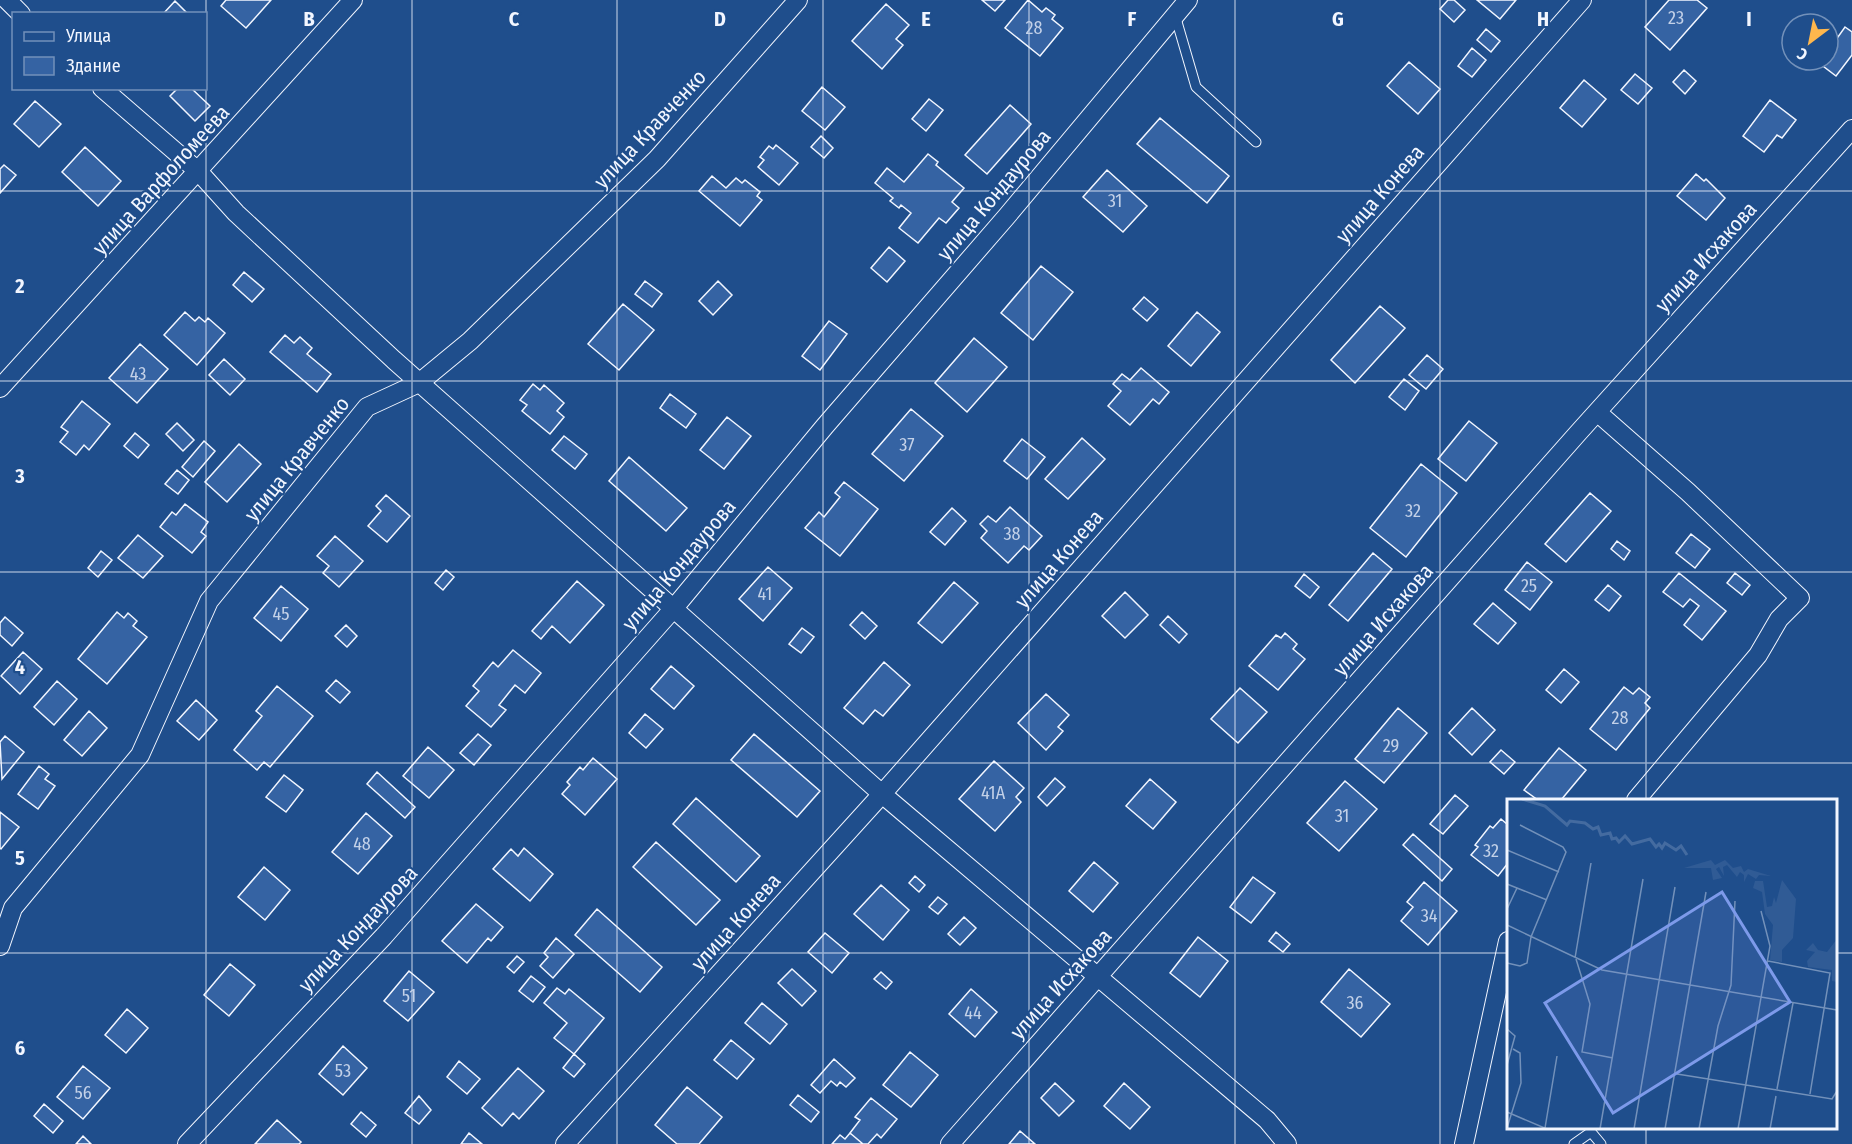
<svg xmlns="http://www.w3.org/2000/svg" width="1852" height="1144" font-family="'Fira Sans Condensed',sans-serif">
	<rect width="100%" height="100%" fill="#1f4e8c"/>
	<!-- building -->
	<path fill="#3563a3" stroke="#f2f6ff" stroke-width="1.5" d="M226 0H271L246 28 221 6Z
		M982 0H1005L995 11Z
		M1028 0 1042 12 1046 8 1055 15 1052 19 1063 28 1040 56 1005 28Z
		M1448 0H1454L1465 10 1454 22 1440 9Z
		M1477 0H1516L1500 19Z
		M1669 0H1697L1707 8 1670 50 1645 27Z
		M175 1 188 14H163Z
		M886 4 909 25 896 39 903 45 882 69 852 41Z
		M1845 27 1852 32V55L1836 76 1819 63 1821 60H1828V51Z
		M1486 29 1500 41 1491 52 1477 40Z
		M1472 48 1486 60 1472 77 1458 66Z
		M1409 62 1440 89 1418 114 1387 86Z
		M1684 70 1696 81 1685 94 1673 82Z
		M1635 74 1652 88 1638 104 1621 90Z
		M1584 80 1606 99 1582 127 1560 108Z
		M822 87 845 107 825 130 802 111Z
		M178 88H191L210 106 195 121 170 96Z
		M929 99 943 110 926 131 912 119Z
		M1770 100 1796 120 1782 138 1777 135 1764 152 1743 136Z
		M35 101 61 124 39 147 14 124Z
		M1010 105 1031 124 987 174 965 155Z
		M1160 118 1229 176 1207 203 1137 144Z
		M821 136 833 148 824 158 811 147Z
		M776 145 798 163 779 185 758 167 764 160 760 157 769 146 773 149Z
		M85 147 121 181 98 206 62 172Z
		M928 154 938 162 936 165 964 188 952 202 959 208 946 223 939 218 918 243 899 228 911 213 901 205 899 208 890 201 893 198 875 183 887 168 904 182Z
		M4 165 16 175 0 193V169Z
		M1107 170 1147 206 1123 232 1083 197Z
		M1696 174 1704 181 1706 179 1725 198 1706 220 1677 196Z
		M712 176 726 188 736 178 742 183 745 180 760 192 757 196 762 200 740 226 699 191Z
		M889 247 905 261 887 282 871 268Z
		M1041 266 1073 292 1033 340 1001 313Z
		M244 272 264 289 252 302 233 285Z
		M645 281 662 294 652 307 635 294Z
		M718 281 732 295 713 315 699 301Z
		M1144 297 1158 309 1147 321 1133 309Z
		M623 304 654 330 619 370 588 344Z
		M1380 306 1405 328 1355 383 1331 360Z
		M185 312 195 321 199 317 205 322 208 318 225 333 197 365 164 335Z
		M1197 312 1220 332 1191 366 1168 346Z
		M829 321 847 334 820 370 802 356Z
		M285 335 294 343 300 337 312 348 307 354 331 374 317 392 270 352Z
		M974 338 1007 367 967 412 935 383Z
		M140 344 168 369 137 403 109 378Z
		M1427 355 1443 369 1426 389 1409 375Z
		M224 359 245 379 230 395 209 375Z
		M1141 368 1169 392 1159 404 1153 399 1130 425 1108 406 1121 391 1113 384 1122 374 1130 380Z
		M1404 379 1419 391 1405 410 1389 397Z
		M533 384 540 390 544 385 564 403 557 411 564 417 550 434 522 411 527 405 520 400Z
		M670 394 696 414 686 428 660 408Z
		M82 401 110 424 89 450 84 445 76 455 60 442 68 432 61 427Z
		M911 409 943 436 904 481 872 454Z
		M727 417 751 436 724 469 700 450Z
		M1469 421 1497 443 1466 481 1438 459Z
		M177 423 194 440 183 451 166 434Z
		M135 433 149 445 138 458 124 446Z
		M564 436 587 454 575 469 552 450Z
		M1082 438 1105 459 1068 499 1045 479Z
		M1022 439 1045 457 1027 479 1004 461Z
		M204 441 215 451 193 477 182 467Z
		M239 444 261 464 227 502 205 482Z
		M629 457 687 508 666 531 609 481Z
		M1421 464 1457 493 1406 557 1370 528Z
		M177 470 189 480 178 494 165 484Z
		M844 482 878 509 840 556 805 528 819 512 824 517 840 497 835 493Z
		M1590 493 1611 511 1566 562 1545 544Z
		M386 495 410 516 387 542 368 526 381 511 376 506Z
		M185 504 208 522 201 532 206 536 192 553 160 527 172 512 176 515Z
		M1010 507 1042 536 1029 550 1024 546 1008 563 981 538 987 531 980 524 988 516 996 522Z
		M952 508 966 521 945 545 930 532Z
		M1691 534 1710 549 1695 568 1676 553Z
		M138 535 163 556 143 578 118 558Z
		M335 536 363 561 339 587 323 573 329 566 317 556Z
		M1617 541 1630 551 1624 560 1611 549Z
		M101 551 112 560 98 577 88 568Z
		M1373 553 1392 569 1348 621 1329 605Z
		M1527 562 1552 582 1530 610 1505 590Z
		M768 567 792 588 763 621 739 599Z
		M446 570 454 577 443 590 435 583Z
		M1679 573 1726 611 1702 640 1684 625 1699 606 1690 599 1683 607 1663 592Z
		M1735 573 1750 585 1742 595 1727 583Z
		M1304 574 1319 587 1310 598 1295 586Z
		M577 581 604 605 570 643 552 626 541 639 532 631Z
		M954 582 978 603 942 643 918 623Z
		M1608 585 1621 596 1609 611 1595 600Z
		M281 586 308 609 281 641 254 618Z
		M1125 592 1148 615 1125 638 1102 616Z
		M1493 603 1516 623 1498 644 1474 624Z
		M117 612 124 618 128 613 137 621 133 626 147 637 107 684 78 659Z
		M862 612 877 626 865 639 850 625Z
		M1168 616 1187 634 1179 643 1160 625Z
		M5 617 23 633 12 646 0 635V623Z
		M346 625 357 636 347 647 335 636Z
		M802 628 814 637 801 653 789 644Z
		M1285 633 1297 644 1293 649 1305 659 1278 690 1249 666 1276 635 1281 638Z
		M513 650 541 673 525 693 515 685 499 705 506 710 491 727 466 706 479 691 473 686 493 662 498 667Z
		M23 652 42 669 20 694 1 676Z
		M884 662 910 685 883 716 875 710 863 724 844 708Z
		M671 666 694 686 674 709 651 689Z
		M1564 669 1579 682 1561 703 1546 690Z
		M336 680 350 692 340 703 326 691Z
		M57 681 77 699 54 725 34 707Z
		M277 686 313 716 270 767 264 762 257 770 234 750 262 716 256 711Z
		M1624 687 1633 694 1639 688 1650 697 1645 703 1650 708 1616 750 1590 729Z
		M1240 688 1267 712 1238 743 1211 719Z
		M1046 694 1069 715 1058 727 1063 731 1046 750 1018 723Z
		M196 700 217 720 199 740 177 721Z
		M1398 708 1427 733 1384 783 1355 759Z
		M1472 708 1495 730 1472 755 1449 733Z
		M89 711 107 728 82 756 64 740Z
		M645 714 663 729 646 748 629 733Z
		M478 734 491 745 474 765 460 753Z
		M754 734 820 791 797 817 731 760Z
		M5 736 24 752 2 779 0 742Z
		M428 747 454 770 429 798 403 776Z
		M1559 748 1586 770 1561 800H1538L1524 790Z
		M1501 750 1515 762 1504 774 1490 762Z
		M593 758 617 779 585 815 562 794 570 785 567 782 580 767 583 770Z
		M994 761 1024 788 1016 797 1021 802 995 831 959 799Z
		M39 766 49 774 45 779 55 786 38 809 18 794Z
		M377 772 415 807 405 818 367 784Z
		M284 775 303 790 286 812 266 797Z
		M1055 778 1065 787 1047 806 1038 797Z
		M1150 779 1176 802 1153 829 1126 806Z
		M1345 781 1377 809 1339 851 1307 823Z
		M1455 795 1468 806 1443 834 1430 824Z
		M696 798 760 856 736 882 673 824Z
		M0 812 19 827 1 849 0 848Z
		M366 813 392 836 358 874 332 852Z
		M1501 819 1508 825V863L1498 876 1471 855 1478 847 1475 845 1490 826 1493 828Z
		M1413 834 1452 869 1442 881 1403 845Z
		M656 842 720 900 696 925 633 867Z
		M524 848 553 874 530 901 493 869 511 849 518 856Z
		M1094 862 1118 883 1093 912 1069 891Z
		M264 867 290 890 265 920 238 897Z
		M915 876 925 885 919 892 909 883Z
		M1253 877 1275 893 1251 923 1230 907Z
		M1424 882 1457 911 1428 945 1401 921 1413 907 1407 902Z
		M881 885 909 910 883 940 854 914Z
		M938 897 947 904 938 914 929 907Z
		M476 904 503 927 491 941 488 938 467 963 442 941Z
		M597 909 662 967 640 992 575 935Z
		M964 917 976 928 960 945 948 934Z
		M1276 932 1290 944 1283 952 1269 941Z
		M825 933 849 953 832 973 808 952Z
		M1198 937 1228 961 1200 997 1170 973Z
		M556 938 574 954 553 978 540 966 548 957 544 953Z
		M517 956 524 962 514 973 507 967Z
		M230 964 255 985 229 1016 204 995Z
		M792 969 816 991 802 1006 778 983Z
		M1349 969 1390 1004 1361 1037 1321 1002Z
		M409 971 434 992 408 1021 384 1001Z
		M881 972 892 982 886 989 874 979Z
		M531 976 545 987 533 1002 519 991Z
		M557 988 565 994 569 989 604 1018 574 1054 554 1038 567 1023 544 1003Z
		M971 989 997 1012 975 1037 949 1014Z
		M762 1003 787 1024 770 1044 745 1023Z
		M127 1009 148 1028 126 1053 105 1035Z
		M731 1040 754 1059 737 1079 714 1060Z
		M343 1046 367 1068 343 1095 319 1074Z
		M910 1052 938 1075 911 1107 883 1085Z
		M574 1054 585 1064 574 1077 563 1068Z
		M834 1059 855 1078 846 1087 840 1082 837 1086 831 1081 820 1093 811 1085Z
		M459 1061 480 1079 467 1094 447 1077Z
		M83 1066 110 1088 83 1119 57 1097Z
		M518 1068 544 1091 519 1119 513 1113 502 1126 482 1108Z
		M1055 1083 1074 1101 1059 1116 1041 1098Z
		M1124 1083 1150 1107 1130 1129 1104 1106Z
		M687 1087 722 1117 699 1144H677L655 1125Z
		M798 1095 819 1112 811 1122 790 1105Z
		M419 1096 431 1110 419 1124 405 1113Z
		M871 1098 897 1119 881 1138 877 1134 868 1144H863L850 1133 860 1120 855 1117Z
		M44 1104 63 1121 53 1133 34 1116Z
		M361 1112 376 1125 366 1137 351 1124Z
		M277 1120 301 1142 299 1144H255Z
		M1020 1131 1035 1144H1009Z
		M469 1133 482 1144H461Z
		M850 1133 863 1144H832L840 1135 845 1139Z
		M83 1136 91 1144H76Z"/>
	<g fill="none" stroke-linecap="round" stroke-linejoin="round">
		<!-- service casing -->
		<g stroke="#f2f6ff" stroke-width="11">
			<path id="service" d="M1175 15 1196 87 1256 142
				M1574 1144 1591 1132 1601 1144"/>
		</g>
		<!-- minor casing -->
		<g stroke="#f2f6ff" stroke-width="20">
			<path id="minor" d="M7 0 21 14
				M102 88 199 172 236 213 394 360 882 794 1267 1120 1287 1144
				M0 388 353 0
				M1597 412 1688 492 1800 598 1779 619 1758 655 1636 800
				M0 946 13 908 140 755 209 601 367 407 419 383 470 341 657 159 798 0
				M187 1144 384 936 674 608 825 426 1007 216 1188 0
				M565 1144 882 794 1582 0
				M950 1144 1578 433 1852 129
				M1464 1144 1508 941"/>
		</g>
		<!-- service -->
		<use href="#service" stroke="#1f4e8c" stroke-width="9"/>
		<!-- minor -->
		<use href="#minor" stroke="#1f4e8c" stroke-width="18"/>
	</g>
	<!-- grid -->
	<path fill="none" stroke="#f2f6ff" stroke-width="1.5" stroke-opacity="0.55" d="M206 0V1144M412 0V1144M617 0V1144M823 0V1144M1029 0V1144M1235 0V1144M1440 0V1144M1646 0V800M0 191H1852M0 381H1852M0 572H1852M0 763H1852M0 953H1508M1836 953H1852M1646 1128V1144"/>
	<g text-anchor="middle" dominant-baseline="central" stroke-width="4.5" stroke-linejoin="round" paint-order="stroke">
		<!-- number labels -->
		<g font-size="18" fill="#c3d1e8">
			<text x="1676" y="18">23</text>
			<text x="1034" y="28">28</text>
			<text x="1115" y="201">31</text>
			<text x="138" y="374">43</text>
			<text x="907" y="445">37</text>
			<text x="1413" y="511">32</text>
			<text x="1012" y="534">38</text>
			<text x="1529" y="586">25</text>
			<text x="765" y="594">41</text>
			<text x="281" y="614">45</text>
			<text x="1620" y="718">28</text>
			<text x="1391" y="746">29</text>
			<text x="993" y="793">41А</text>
			<text x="1342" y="816">31</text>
			<text x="362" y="844">48</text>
			<text x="1491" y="851">32</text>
			<text x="1429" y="916">34</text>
			<text x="409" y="996">51</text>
			<text x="1355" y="1003">36</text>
			<text x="973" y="1013">44</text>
			<text x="343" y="1071">53</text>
			<text x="83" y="1093">56</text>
		</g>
		<!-- street labels -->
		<g font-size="21" fill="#f2f6ff" stroke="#1f4e8c">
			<text transform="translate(650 129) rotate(-47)">улица Кравченко</text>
			<text transform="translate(161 180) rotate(-48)">улица Варфоломеева</text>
			<text transform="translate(1380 194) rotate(-49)">улица Конева</text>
			<text transform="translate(994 195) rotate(-50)">улица Кондаурова</text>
			<text transform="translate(1706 257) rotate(-48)">улица Исхакова</text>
			<text transform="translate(297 459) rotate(-51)">улица Кравченко</text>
			<text transform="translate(1059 559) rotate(-49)">улица Конева</text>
			<text transform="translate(679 565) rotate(-50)">улица Кондаурова</text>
			<text transform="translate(1383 620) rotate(-49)">улица Исхакова</text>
			<text transform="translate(736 922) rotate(-48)">улица Конева</text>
			<text transform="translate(358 929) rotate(-47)">улица Кондаурова</text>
			<text transform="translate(1061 984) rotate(-48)">улица Исхакова</text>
		</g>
	</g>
	<!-- overview -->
	<g transform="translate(1507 799)">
		<rect width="330" height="330" fill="#1f4e8c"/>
		<path d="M204 61 208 66 218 61 226 69 234 67 237 73 241 70 264 77 252 76 249 80 241 75 237 83V76L233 73 230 78 220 66 216 68 217 77 212 68 209 70 215 79 206 81 204 69H177ZM275 81 289 100 286 139 275 151V163L263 161 266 126 258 115 255 93 246 89 248 82H256L260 108 265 107 267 98 269 104ZM330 140V183L325 182V171L301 168 300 162 308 153 299 151 306 144 311 151 320 153Z" fill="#305b95"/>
		<path fill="none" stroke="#446ba0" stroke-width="3" d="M15 0 38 7 60 26 63 22 78 24 86 30 91 28 94 36 103 34 105 40 109 39 112 43 118 37 125 45 143 40 149 48 152 45 155 49 158 44 169 51 174 47 180 56"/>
		<path fill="none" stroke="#7391ba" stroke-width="1.5" d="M0 51 52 73M0 85 40 101M0 110 10 89M0 126 95 171 330 211M68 159 84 64M69 160 83 205 75 253 106 259M261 162 323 174 303 295M0 164 13 167 20 164 24 138 59 53 56 48 13 26M0 230 8 237 0 266M170 275 325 300 330 292M270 290 286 204M0 313 40 330M0 329 14 284 13 254 6 250M38 329 50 257M93 330 136 80M127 330 168 88M158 330 199 93M192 330 211 227 224 186 228 102M231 330 263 147 254 112M263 330 269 297"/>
		<path fill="#7d9aea" fill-opacity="0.15" stroke="#7d9aea" stroke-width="3" d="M215 93 283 203 106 314 38 204Z"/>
		<rect width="330" height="330" fill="none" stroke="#f2f6ff" stroke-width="3"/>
	</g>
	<g font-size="20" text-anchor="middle" font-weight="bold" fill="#f2f6ff" stroke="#1f4e8c" stroke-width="4.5" stroke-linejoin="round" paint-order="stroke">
		<text x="309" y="26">B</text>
		<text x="514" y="26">C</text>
		<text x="720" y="26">D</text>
		<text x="926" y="26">E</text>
		<text x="1132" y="26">F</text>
		<text x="1338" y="26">G</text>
		<text x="1543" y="26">H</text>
		<text x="1749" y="26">I</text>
		<text x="20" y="293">2</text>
		<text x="20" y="483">3</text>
		<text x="20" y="674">4</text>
		<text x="20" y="865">5</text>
		<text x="20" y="1055">6</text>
	</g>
	<!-- legend -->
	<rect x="12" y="12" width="195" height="78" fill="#1f4e8c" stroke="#7391ba" stroke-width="1.5"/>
	<rect x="24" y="32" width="30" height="9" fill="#1f4e8c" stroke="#7391ba" stroke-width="1.5"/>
	<text x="66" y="42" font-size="18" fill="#f2f6ff">Улица</text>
	<rect x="24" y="57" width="30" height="18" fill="#3563a3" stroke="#7391ba" stroke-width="1.5"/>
	<text x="66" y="72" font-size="18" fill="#f2f6ff">Здание</text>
	<!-- north arrow -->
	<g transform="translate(1810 42) rotate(212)"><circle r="28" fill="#1f4e8c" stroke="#7391ba" stroke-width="1.5"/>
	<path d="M0-4.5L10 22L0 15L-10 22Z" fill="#ffb74d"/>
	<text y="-9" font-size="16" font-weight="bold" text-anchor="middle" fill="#f2f6ff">С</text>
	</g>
</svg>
